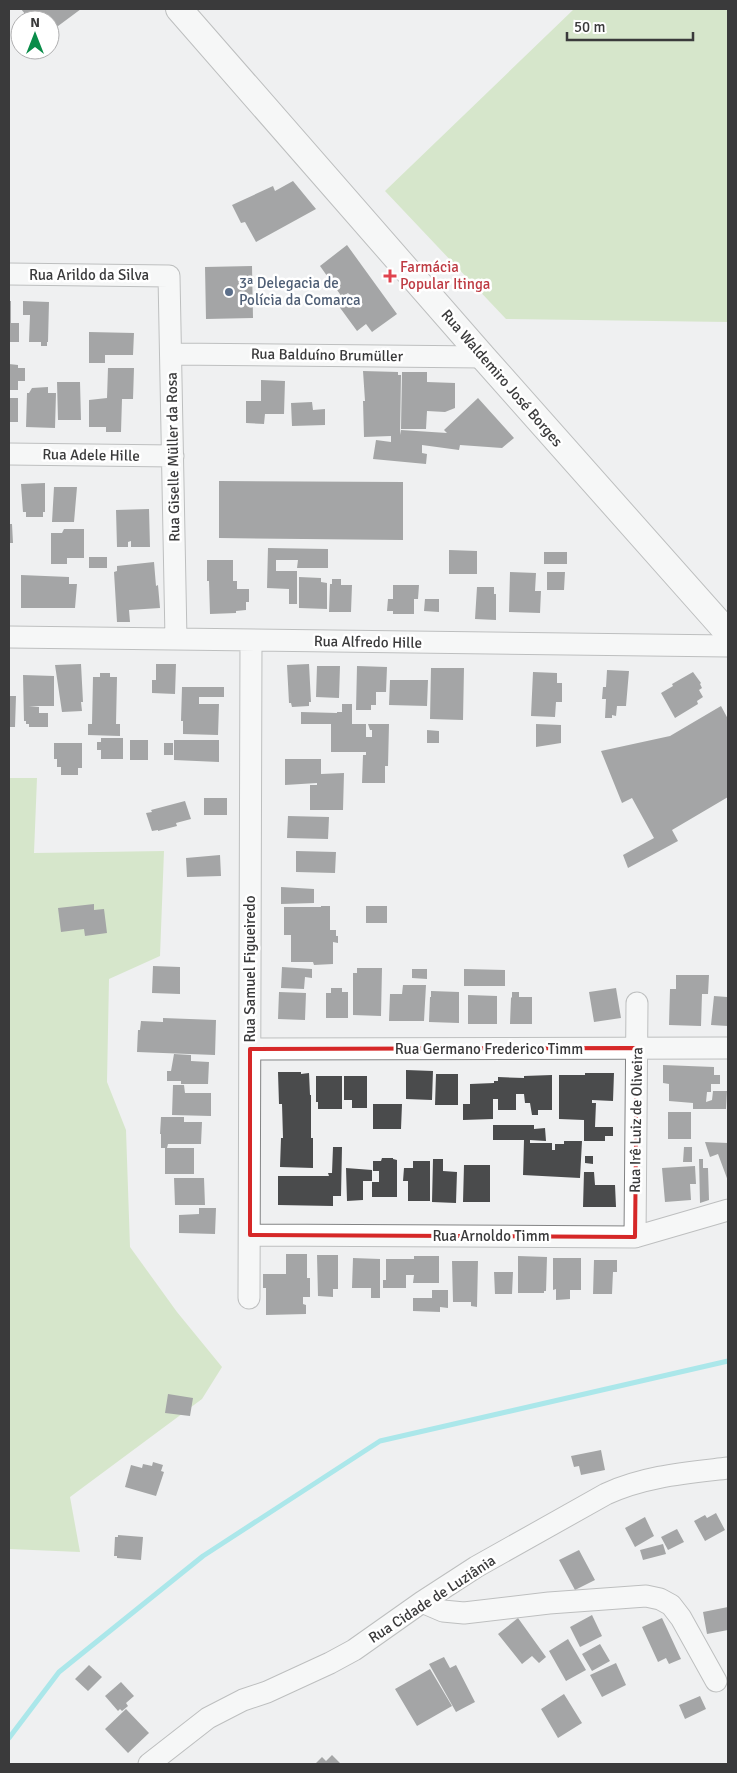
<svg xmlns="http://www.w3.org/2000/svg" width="737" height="1773" font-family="Signika,sans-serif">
	<rect width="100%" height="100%" fill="#eff0f1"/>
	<!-- green -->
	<path fill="#b9d99e" d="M574 9H728V322L506 319 385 191Z
		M9 778H37L34 853 164 851 160 956 109 979 107 1082 126 1130 130 1247 177 1312 222 1367 202 1399 70 1497 80 1552 9 1549Z"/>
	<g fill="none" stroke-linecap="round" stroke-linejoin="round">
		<!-- stream -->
		<path stroke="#59dbe2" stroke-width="5" d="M9 1738 59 1672 203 1556 380 1441 728 1361"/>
	</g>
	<!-- building -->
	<path fill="#4a4b4c" d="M21 9H81L50 32V20H30Z
		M293 181 316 209 256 242 245 222 241 223 232 205 273 186 275 191Z
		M347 245 397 314 372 332 366 324 357 331 338 305 351 296 348 293 342 297 320 266Z
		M252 266 253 318 206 319 205 267Z
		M9 301H11V323H19V342H9Z
		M23 301 49 302 48 342H47V346H41V342H29L30 315H23Z
		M89 332 134 333 133 355H105V363H89Z
		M9 364 18 365V368H25V381H18V390H9Z
		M108 368H134L133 399H122L121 432H106V427H89V400L107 398Z
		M363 371 398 372V375H401L400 435 401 430 447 433 444 430 478 398 514 438 502 448 460 445 459 450 422 445V453L427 454 426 464 373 459 376 440 391 442V436L364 437 363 401H365Z
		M402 372H427V382L455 383V408L445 412 427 411 426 429H401Z
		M261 380 285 381 284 414H265L264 424 246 423V401H261Z
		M57 382H80L81 420H58Z
		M48 387V393H56L55 428 26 427 27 393H29L32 388Z
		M9 398H18V422H9Z
		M312 402 313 410 325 409V425L292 426 291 403Z
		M219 481 403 482V540L219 538Z
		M45 483V512H43V517H26V512H23L21 484Z
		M54 487H77L74 522H52Z
		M149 509 150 547H131V541L128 542V547H117L116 510Z
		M9 524H12L13 543H9Z
		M64 529H84V558H67V564H51V533H62Z
		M268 548 328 549V568H297L298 560H276V571H297V604H289V589L267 588Z
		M449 550 477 551V574H449Z
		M544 552H567V564H544Z
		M89 557H107V568H89Z
		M207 560H233V581H237V589H249V602H246V610L236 611V613L210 614 209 581H207Z
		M154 562 156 586 158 585 160 608 129 610 130 622H117L114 572 117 571V566Z
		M510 572 536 573 535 591H541L540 613 509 612Z
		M547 572H565L564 590H547Z
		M21 575 69 577V584H77L75 608H21Z
		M299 577 321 578V582L327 583V609L299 608Z
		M332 579H341V585H352L351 612H329L330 584H332Z
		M393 585H419L418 599H414V614H393V611H387L388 599H393Z
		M477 587H494V594H496V620L475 619Z
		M425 599H439V612L424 611Z
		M81 664 83 702H81L82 711 62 712 55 665Z
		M156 664H176L175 694 152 693V680H156Z
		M309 664 311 702H309V706L292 707 291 703H289L287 665Z
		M317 666H340L339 698 316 697Z
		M357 666 387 667 386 692H376V705H371V710H356Z
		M431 668H464L463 720 430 719Z
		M607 670 629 671 626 706H617L616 716 612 715V718H605L606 699H602L603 687H606Z
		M533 672 557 673V683H562V702H556L555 717 531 716Z
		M693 672 701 683 700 684 702 688 699 690 703 697 697 701 698 704 675 718 661 693 673 686 672 684Z
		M100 673H110V677H117L116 724H120V736L88 735V724H92L93 677H100Z
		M23 675 54 676V706H29L39 707V713H48V727H29V724H26V721H24Z
		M390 680H428L427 706 389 705Z
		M182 687H224V697H199V704H219L218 735 183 734V721H181Z
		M9 696H16L15 727H9Z
		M342 704H352V724H366V737H372V730H370L368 724H389L388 766H385V783H362L363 755H366V752H331V724H301V712L337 713V712H342Z
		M721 706 728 719V797L672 830 678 841 628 868 623 855 654 838 632 798 622 803 601 751 670 736Z
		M536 724 561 725V743L536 747Z
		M427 730 439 731V743H427Z
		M101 738H123V759H101V750H97V742H101Z
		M130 740H148V760H130Z
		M174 740H219V762L174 760Z
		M54 743H82V768H78V775H61V767H57V759H54Z
		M164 743H173V755H164Z
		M285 759H321V774L344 773 343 810H310V785H317V783L285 785Z
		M204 798H227V815H204Z
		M185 801 191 819 176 823 177 826 158 831V830L152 831 146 813 152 812 151 810Z
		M288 816 329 817 328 839 287 838Z
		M296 851 336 852 335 873 296 872Z
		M220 855 221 876 187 877 186 858Z
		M281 887 314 889V903L281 904Z
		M94 904V910L104 909 107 933 85 936 84 929 61 932 58 908Z
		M321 906H330V930H336V936H338V943L333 942V964L314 965 313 962H291V935H284V907H321Z
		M366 906H387V923H366Z
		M153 966 180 967V994L152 993Z
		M282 967 312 969V978L305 977 304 989 281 988Z
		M357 968H382L381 1016 353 1015V973H357Z
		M412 969H427V979L412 978Z
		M464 969 505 970V986H464Z
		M676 975H709L708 994H702L701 1026 669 1025 670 989H676Z
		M403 985H426L424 1021H389L390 994H402Z
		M331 988H342V992H348V1018H326V993H331Z
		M616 988 621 1018 594 1022 589 992Z
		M431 991 459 992V1023L429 1022 430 997H431Z
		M279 992 306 993 305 1020 278 1019Z
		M512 992H519V997H532V1024H510L511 998 512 997Z
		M468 995 497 996V1024H468Z
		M714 996 727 997 728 1026 711 1025Z
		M163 1018 216 1020 215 1055 137 1052 138 1030H140L141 1021 163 1022Z
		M174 1054 191 1055V1061L209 1062 208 1084H181V1081H167V1071H171Z
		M663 1065 714 1067V1075H720V1084H711V1092H707L706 1102 712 1100 713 1091H727L726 1109H693V1103L669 1101V1084L663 1083Z
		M406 1070 433 1071 432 1100 406 1099Z
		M278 1072H301V1074L309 1073 310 1095H311V1138H313V1168L280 1167 281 1138H283L282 1104H279Z
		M585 1073H614L613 1101 592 1100V1103H596L595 1127H613V1136H605V1141H584V1120L559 1119V1075H585Z
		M436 1074H458V1105H435Z
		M552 1075V1110H538V1115H532L530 1103H525L524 1094H516V1110H498V1099H493V1119L463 1120V1104H470V1084L494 1083V1081H498V1077L524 1078V1076Z
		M316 1076H342V1109H318V1102H316Z
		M344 1076H367V1108H352V1100H344Z
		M173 1085H184L185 1093H211V1116L172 1115Z
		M373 1104H402L401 1129H373Z
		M668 1112H691V1139H668Z
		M161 1117H184V1122H202L201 1144H168L167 1148H194V1174H165V1148H161V1134H160Z
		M493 1125H534V1129L545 1128 546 1141 530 1140V1143H552V1150H555V1144H564V1141H582L580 1178 523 1175 524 1140H493Z
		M705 1142 728 1143V1181L718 1154 710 1157Z
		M333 1147H342L341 1196H333V1206L278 1205V1176H329L328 1173H332Z
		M684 1147H692V1162H683Z
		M585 1156H593V1164L585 1163Z
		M382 1158H393V1159L397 1160V1197H372V1182H379V1171H373V1161H381Z
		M433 1159H443V1171L457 1172 456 1203 432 1202Z
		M699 1159H703V1168H708L709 1200 700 1203Z
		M413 1161H430V1201H408V1181H403L404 1168H413Z
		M464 1165H490V1202H463Z
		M695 1166 696 1184H690L691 1200 665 1202 662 1168Z
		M346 1168 372 1170V1181H363V1200L347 1201Z
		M584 1172H594L595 1185H615L616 1207H583Z
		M174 1178H204L205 1205H175Z
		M199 1208H216L215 1234 179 1233V1215L199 1214Z
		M286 1254H307V1278H310V1297H303V1304L306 1305V1314L266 1315V1288H263V1274H286Z
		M317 1255H338V1289H333V1297L318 1296Z
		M414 1256H439V1283H413L414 1275H406V1288H383V1280H386V1259H414Z
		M518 1256 547 1257 546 1291H544V1293H518Z
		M353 1258 380 1259V1298H371V1288H352Z
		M553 1258H581V1290H570V1299L556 1300V1289L553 1290Z
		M594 1260H617V1272H613L612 1294H593Z
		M452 1261H478L477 1307 471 1306V1302H453Z
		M494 1272H513L512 1294H495Z
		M432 1290H448V1308L440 1307V1312L413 1311V1298H432Z
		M168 1394 193 1398 190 1416 165 1413Z
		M601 1450 605 1470 581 1475 579 1466 574 1467 571 1456Z
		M153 1462 163 1465 161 1471 164 1472 156 1496 125 1487 131 1465 142 1468 143 1464 152 1466Z
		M716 1513 725 1530 705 1541 694 1521 705 1515 707 1518Z
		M645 1517 654 1536 635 1547 625 1528Z
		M677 1529 684 1542 668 1550 661 1537Z
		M118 1535 143 1537 141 1560 117 1558V1556H114L115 1537H118Z
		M663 1544 666 1554 643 1560 640 1550Z
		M579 1550 595 1580 575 1590 559 1560Z
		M728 1607V1630L707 1634 703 1612Z
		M592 1615 602 1636 580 1647 570 1627Z
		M518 1618 546 1657 539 1663 532 1656 522 1664 498 1634Z
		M662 1618 681 1659 669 1664 666 1658 658 1662 642 1627Z
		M568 1639 586 1670 566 1681 549 1651Z
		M600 1644 610 1661 592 1671 582 1654Z
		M444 1657 450 1668 456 1665 475 1702 456 1712 429 1664Z
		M616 1663 626 1685 602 1697 590 1675Z
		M89 1665 102 1677 88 1691 75 1679Z
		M430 1669 452 1706 417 1726 395 1689Z
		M121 1682 134 1696 126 1703 128 1706 122 1711 120 1709 118 1711 105 1696Z
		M564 1694 582 1723 558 1738 541 1709Z
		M700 1696 706 1709 685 1719 679 1705Z
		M126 1709 149 1733 128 1753 105 1729Z
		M332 1755 341 1764H315L322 1757 326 1761Z"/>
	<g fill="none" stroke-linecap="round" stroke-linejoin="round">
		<!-- minor casing -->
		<g stroke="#828384" stroke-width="23">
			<path id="minor" d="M9 274 169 276 176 639
				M171 354 483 357
				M9 454 173 456
				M9 637 728 646
				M250 1049 728 1048
				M250 1235 635 1237 728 1210
				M635 1237 637 1003
				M249 1298 251 640
				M422 1602 443 1611 464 1613 549 1603 646 1596 660 1599 671 1605 681 1618 716 1681
				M149 1764 208 1718 243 1700 267 1692 330 1663 354 1650 422 1602 476 1567 606 1494C645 1476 686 1473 728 1468"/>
		</g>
		<!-- major casing -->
		<g stroke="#828384" stroke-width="28">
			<path id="major" d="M179 9 483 357 728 633"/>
		</g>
		<!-- minor -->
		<use href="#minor" stroke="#fff" stroke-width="21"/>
		<!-- major -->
		<use href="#major" stroke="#fff" stroke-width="26"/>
	</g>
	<!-- marked area -->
	<path d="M0 0H737V1773H0ZM637 1048 635 1237 250 1235V1049Z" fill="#eff0f1" fill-opacity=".55" fill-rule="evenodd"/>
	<path fill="none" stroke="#d62828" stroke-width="4" stroke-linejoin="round" d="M637 1048 635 1237 250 1235V1049Z"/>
	<!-- markers -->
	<path fill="#e0444e" stroke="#fff" stroke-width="2" d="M387.5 268.5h5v5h5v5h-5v5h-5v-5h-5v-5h5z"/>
	<circle fill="#5c6f8a" stroke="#fff" stroke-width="2" cx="229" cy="292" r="5"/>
	<g text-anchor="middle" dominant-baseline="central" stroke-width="5" stroke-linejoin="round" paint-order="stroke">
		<!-- health labels -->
		<g font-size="15" fill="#be3a42" stroke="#fff" text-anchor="start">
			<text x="400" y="267">Farmácia<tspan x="400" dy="17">Popular Itinga</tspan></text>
		</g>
		<!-- street labels -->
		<g font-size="15" fill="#3a3a3b" stroke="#fff">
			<text x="89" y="275">Rua Arildo da Silva</text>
			<text transform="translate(327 355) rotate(1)">Rua Balduíno Brumüller</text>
			<text transform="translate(502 378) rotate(49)">Rua Waldemiro José Borges</text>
			<text transform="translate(91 455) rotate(1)">Rua Adele Hille</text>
			<text transform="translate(173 457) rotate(-91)">Rua Giselle Müller da Rosa</text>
			<text transform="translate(368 642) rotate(1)">Rua Alfredo Hille</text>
			<text transform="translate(250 969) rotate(-90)">Rua Samuel Figueiredo</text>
			<text x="489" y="1049">Rua Germano Frederico Timm</text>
			<text transform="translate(636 1120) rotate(-89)">Rua Irê Luiz de Oliveira</text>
			<text x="491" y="1236">Rua Arnoldo Timm</text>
			<text transform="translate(432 1599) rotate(-33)">Rua Cidade de Luziânia</text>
		</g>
		<!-- service labels -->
		<g font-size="15" fill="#4e5e75" stroke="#fff" text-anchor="start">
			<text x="239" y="283">3ª Delegacia de<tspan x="239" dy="17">Polícia da Comarca</tspan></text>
		</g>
	</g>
	<!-- border -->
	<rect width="737" height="1773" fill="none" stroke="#3a3a3b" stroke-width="20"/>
	<!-- north arrow -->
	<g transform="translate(35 35)"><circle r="24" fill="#ffffff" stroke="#b0b0b1"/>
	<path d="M0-4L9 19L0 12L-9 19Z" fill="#098c49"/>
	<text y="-8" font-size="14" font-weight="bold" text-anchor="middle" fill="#3a3a3b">N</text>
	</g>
	<!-- scale -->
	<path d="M567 32v8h126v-8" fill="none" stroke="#3a3a3b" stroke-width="2.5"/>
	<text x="574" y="32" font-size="15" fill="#3a3a3b" stroke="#ffffff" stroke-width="4" paint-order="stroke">50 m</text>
</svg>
